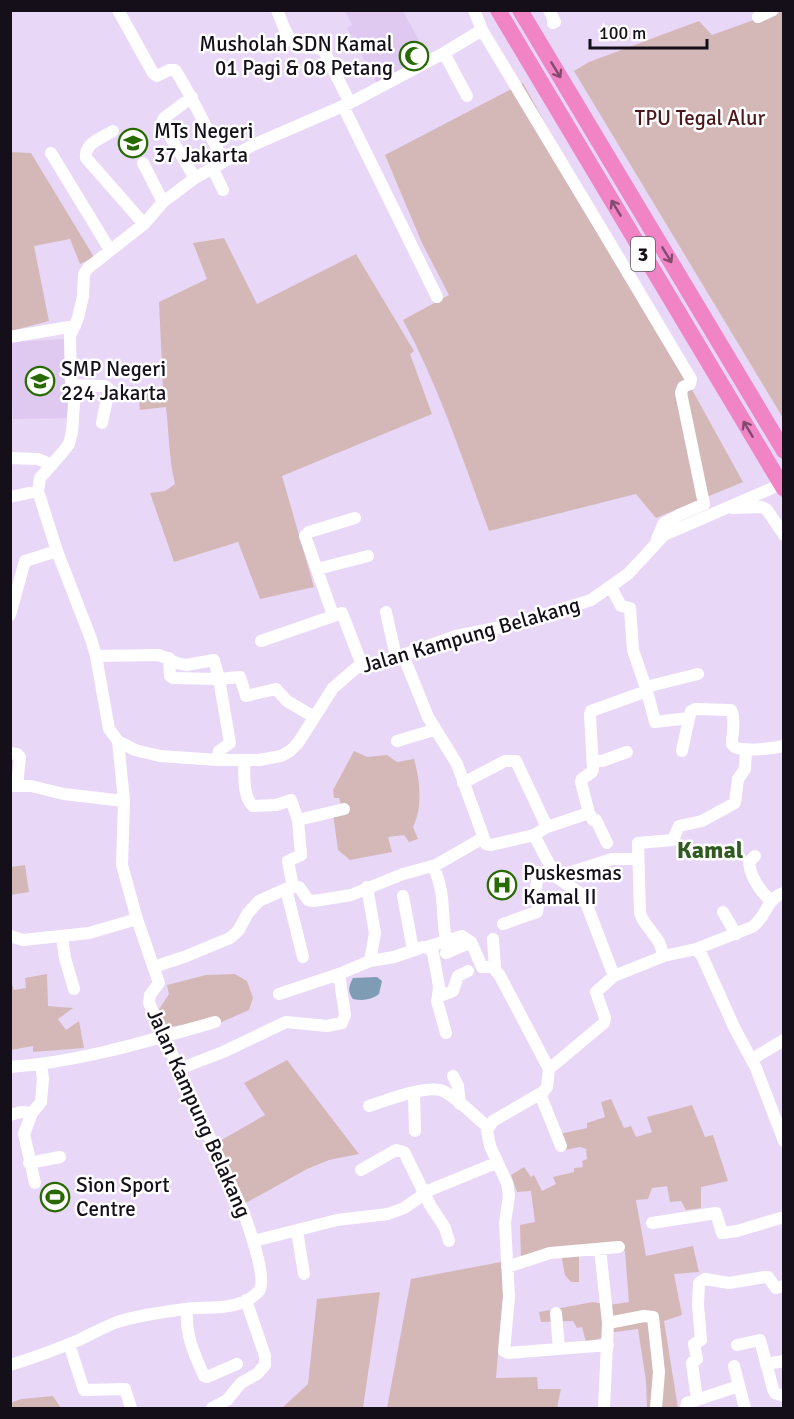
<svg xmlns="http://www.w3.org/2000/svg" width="794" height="1419" font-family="Signika,sans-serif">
	<rect width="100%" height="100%" fill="#e9d7f8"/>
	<!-- built -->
	<path fill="#dfc9f0" d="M345 11H403L428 57 377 84 347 28 352 25Z
		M66 339 69 418 13 419 10 342Z"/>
	<!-- green -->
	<path fill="#d4b8b8" d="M779 11H783V418L574 71 589 62 699 21 712 35Z
		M523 83 743 482 656 518 636 494 489 531C463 460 439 387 403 320L449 295 422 243 385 155Z
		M10 152 31 153 94 257 80 264 70 239 34 246 49 321 11 331Z
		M224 238 257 304 356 254 414 351 410 354 432 414 282 476 314 587 260 599 238 542 174 562 150 493 165 491 175 484C169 460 169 433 166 407L140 410 138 392 163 389 159 302 207 279 193 243Z
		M354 751 367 757 387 755 397 762 414 759C420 779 423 808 413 827L418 839 409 842 404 835 388 837 392 852 350 860 338 850 333 814 343 811 339 798H334L333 790Z
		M25 865 29 892 11 895V867Z
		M47 974 48 1006 73 1008 58 1019 66 1030 79 1021 84 1048 33 1052V1046L11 1050V984H12L14 990 26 988 25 978Z
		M235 974 247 981 253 998 249 1010 215 1025H181L164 1028 158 1011 169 994 167 985 206 975Z
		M287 1060 359 1154 329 1160 307 1169 244 1204 216 1143 265 1115 244 1083Z
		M611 1099 624 1128 631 1126 636 1137 652 1132 647 1117 692 1105 705 1137 713 1135 728 1181 701 1187V1208L686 1210 681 1201 670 1202 667 1186 652 1188 648 1199 636 1200 646 1256 693 1246 699 1272 674 1274 682 1315 664 1321 678 1408H647L646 1381 638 1329 608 1333 602 1338 586 1342 582 1327 577 1328 573 1321 541 1322 539 1312 593 1302 609 1305 629 1302 625 1251 579 1254V1282H571L565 1275 561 1254 521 1260 520 1225 535 1222 531 1191 517 1192 511 1175 524 1167 531 1177 534 1175 542 1191 556 1184 553 1177 574 1172V1168L583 1167 582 1161 587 1159 586 1149 580 1147 560 1151 555 1135 587 1128V1123L605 1117 601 1102Z
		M506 1261 496 1378 537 1377 538 1389H561L557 1408H387L411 1279Z
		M380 1292 363 1408H282L308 1384 317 1299Z
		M53 1396 61 1408H11V1403L21 1399Z"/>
	<!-- water -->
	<path fill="#7e9cb3" d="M377 977 382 981 379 994C371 1000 363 1001 353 999 347 991 349 986 353 978Z"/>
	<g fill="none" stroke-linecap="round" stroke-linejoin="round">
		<!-- minor -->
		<path stroke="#fff" stroke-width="12" d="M118 10 153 73 157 76 169 70H175C194 99 207 131 224 161
			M277 10C283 24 288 46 305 47 312 48 317 46 324 51L350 103
			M474 10 482 30 444 53 350 103 253 145 195 178 163 202 144 224 88 268 84 274 83 296 78 318 70 336 71 385 74 403 72 432 69 444 62 453 40 478 38 491 57 551 91 639 96 656 109 729 118 741 135 750 160 756 218 760H259L281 756 290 751 298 743 333 688 356 668 403 655 456 636 515 624 591 600 628 574 664 535 784 483
			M549 10 555 22 553 23
			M758 17 773 10
			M482 30C552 147 622 262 691 379L690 384 683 387 681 393 704 504 679 515 664 523 657 539
			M444 53 467 96
			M192 97 164 118 162 123 195 178
			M343 106 437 297
			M113 131C102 138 84 143 86 158L144 224
			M51 153 110 250
			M143 163 163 202
			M212 167 223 190
			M10 337 75 326
			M71 385 105 386 109 389 102 423
			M10 458 38 459 52 465
			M10 497 38 491
			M733 508 762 507 767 510 784 535
			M317 569 368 556
			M386 612 396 657
			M10 615 25 561 57 551
			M333 615 305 536 309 532 355 518
			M261 641 342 613 362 665
			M403 655 428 717 457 764 486 844 491 845 534 835 556 877 583 895 614 976 664 956 696 949 752 927C768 916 765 899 784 893
			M96 656 159 655 177 663 186 665 214 660 219 679 230 743 219 751 218 760
			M169 658 170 676 173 678 219 679 240 677 246 696 276 689 287 701 314 717
			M646 687 698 674
			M647 691 655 722 689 718 682 751
			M689 718 691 711 695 709 731 710C735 717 733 726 733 734 732 736 732 742 732 744 736 754 774 748 784 746
			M397 741 434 730
			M10 753 17 754 20 757 17 785
			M244 760C245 774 242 796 253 806L276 805 291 800 298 820
			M593 761H602L627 752
			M463 783 505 761H516L547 827
			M10 786H31L64 794 124 801
			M589 813 593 820H596L607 843
			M534 835 547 827 589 813 581 782 582 779 592 772 593 769 590 715 591 711 647 691 633 650 630 608 621 606 611 587
			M755 856 749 862C750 876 760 891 770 900
			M433 866C446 893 441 913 446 941
			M293 887 288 861 301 855 298 820 344 809
			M367 887 375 933 370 961
			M286 889 303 957
			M403 896 413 950
			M723 912 736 934
			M503 924 537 912 538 906 535 898 538 872 556 877 612 859H638
			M10 936 23 940 89 933 137 919
			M62 937 65 958 74 989
			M493 939 495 967
			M427 947 462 936 471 942 482 967H493L500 976 549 1069
			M696 949 702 956 735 1029 756 1068 784 1141
			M446 953 471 942
			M664 956 659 942 643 920 640 913 638 843 673 840 679 826 702 821 735 803 738 779 745 769 746 749
			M153 967 184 957 230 938 238 931 248 913 259 901 290 887H299L308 900 314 901 351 895 403 874 436 865 483 838
			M279 994 339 974 370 961 394 957 423 947 429 948 433 953 439 986 438 997 453 991 458 976 468 971
			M438 996 437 1001 446 1033
			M752 1059 784 1040
			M10 1067C80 1062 148 1041 215 1022
			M179 1069 223 1052 286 1022 327 1026 342 1023 345 1015 339 974
			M453 1076 458 1086 460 1104
			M414 1092 415 1131
			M540 1094 561 1146
			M369 1106C385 1101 427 1084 443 1091 458 1098 475 1117 488 1127
			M10 1115 21 1112 32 1113
			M29 1163 60 1157
			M361 1170 396 1150 404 1152 430 1205 445 1228 449 1241
			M35 1183 24 1134 32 1113 41 1102 43 1079 41 1064
			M652 1223 716 1213 722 1233 737 1231 784 1217
			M297 1231 304 1274
			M254 1241 337 1220 388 1214 404 1208 430 1190 496 1163
			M600 1249 608 1323 604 1408
			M507 1267 550 1253 619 1247
			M187 1309C185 1334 194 1354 204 1376L207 1377 237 1364
			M556 1313 559 1349
			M608 1323 644 1316 653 1317 659 1372 656 1408
			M69 1344 84 1390 125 1389 131 1408
			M608 1345 508 1353 504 1351 509 1297 505 1223 509 1195 507 1183 490 1146 487 1130 493 1121 543 1092 547 1087 549 1069 604 1023 605 1018 596 992 614 976
			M737 1345 760 1340 773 1389 775 1393 784 1396
			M766 1364 784 1361
			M10 1365C34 1358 57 1349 79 1340 92 1334 104 1327 117 1322 138 1315 163 1312 185 1309 209 1306 240 1312 259 1291 268 1280 248 1225 243 1211L149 1003 150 995 159 983 137 919 122 865 124 801 118 741
			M734 1366 745 1408
			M697 1400 692 1363 697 1359 694 1344 701 1340 698 1305 699 1283 705 1279 729 1283 765 1277H768L776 1288 784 1286
			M212 1408 227 1400 241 1383 257 1374 265 1365V1356L246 1300
			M686 1408 687 1403 739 1386"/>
		<!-- highway -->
		<path stroke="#f184c5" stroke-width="16" d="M498 10 784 489
			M520 10 784 451"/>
	</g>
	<!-- one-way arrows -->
	<defs><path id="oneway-shaft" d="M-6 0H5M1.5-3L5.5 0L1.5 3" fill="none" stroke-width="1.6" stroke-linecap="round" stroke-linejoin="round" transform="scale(1.5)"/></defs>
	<g stroke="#834a70">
		<use href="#oneway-shaft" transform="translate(556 70) rotate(59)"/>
		<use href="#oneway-shaft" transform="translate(616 208) rotate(-121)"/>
		<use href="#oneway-shaft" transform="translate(667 255) rotate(59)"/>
		<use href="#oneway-shaft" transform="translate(748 429) rotate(-121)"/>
	</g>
	<!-- icons -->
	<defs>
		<g id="mosque-ring" transform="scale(1.5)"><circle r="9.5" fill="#fff" stroke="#276a00" stroke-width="1.5"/><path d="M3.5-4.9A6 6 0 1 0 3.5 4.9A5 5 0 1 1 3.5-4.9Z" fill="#276a00"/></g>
		<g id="school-ring" transform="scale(1.5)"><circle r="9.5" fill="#fff" stroke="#276a00" stroke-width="1.5"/><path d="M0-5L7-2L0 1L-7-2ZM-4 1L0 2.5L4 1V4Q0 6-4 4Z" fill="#276a00"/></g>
		<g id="hospital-ring" transform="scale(1.5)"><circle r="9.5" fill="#fff" stroke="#276a00" stroke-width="1.5"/><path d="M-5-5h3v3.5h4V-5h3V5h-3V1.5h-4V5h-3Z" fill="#276a00"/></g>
		<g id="stadium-ring" transform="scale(1.5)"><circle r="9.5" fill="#fff" stroke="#276a00" stroke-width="1.5"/><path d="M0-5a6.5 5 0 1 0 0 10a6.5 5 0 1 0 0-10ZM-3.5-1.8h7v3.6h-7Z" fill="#276a00"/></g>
	</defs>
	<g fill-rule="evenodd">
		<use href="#mosque-ring" x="414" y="56"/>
		<use href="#school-ring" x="133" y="143"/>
		<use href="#school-ring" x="40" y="381"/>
		<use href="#hospital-ring" x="502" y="885"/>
		<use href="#stadium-ring" x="55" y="1197"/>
	</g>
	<g text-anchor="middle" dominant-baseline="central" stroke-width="5" stroke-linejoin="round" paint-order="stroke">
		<!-- shield labels -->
		<rect fill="#fff" stroke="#5b575f" stroke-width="1.5" x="631" y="237" width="24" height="34" rx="4.5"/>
		<g font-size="20" font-weight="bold" fill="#150f1a">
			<text x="643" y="254">3</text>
		</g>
		<!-- poi labels -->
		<g font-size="21" fill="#150f1a" stroke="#fff" text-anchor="start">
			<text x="393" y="44" text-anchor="end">Musholah SDN Kamal<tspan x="393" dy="24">01 Pagi &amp; 08 Petang</tspan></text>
			<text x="154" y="131">MTs Negeri<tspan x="154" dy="24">37 Jakarta</tspan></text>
			<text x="61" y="369">SMP Negeri<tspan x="61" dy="24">224 Jakarta</tspan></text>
			<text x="523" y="873">Puskesmas<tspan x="523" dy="24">Kamal II</tspan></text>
			<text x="76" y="1185">Sion Sport<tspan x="76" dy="24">Centre</tspan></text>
		</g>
		<!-- park labels -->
		<g font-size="21" fill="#4b181b" stroke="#fff">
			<text x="700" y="118">TPU Tegal Alur</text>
		</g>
		<!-- street labels -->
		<g font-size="21" fill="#150f1a" stroke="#fff">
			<text transform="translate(471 635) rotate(-16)">Jalan Kampung Belakang</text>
			<text transform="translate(199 1113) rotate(66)">Jalan Kampung Belakang</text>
		</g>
		<!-- quarter labels -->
		<g font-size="24" font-weight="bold" fill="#305a20" stroke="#fff">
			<text x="710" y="850">Kamal</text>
		</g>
	</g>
	<!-- border -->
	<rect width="794" height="1419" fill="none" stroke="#150f1a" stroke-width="24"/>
	<!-- scale -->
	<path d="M590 39v9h117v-9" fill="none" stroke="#150f1a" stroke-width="3"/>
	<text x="599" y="39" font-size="18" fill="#150f1a" stroke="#ffffff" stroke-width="4.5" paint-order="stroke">100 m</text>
</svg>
